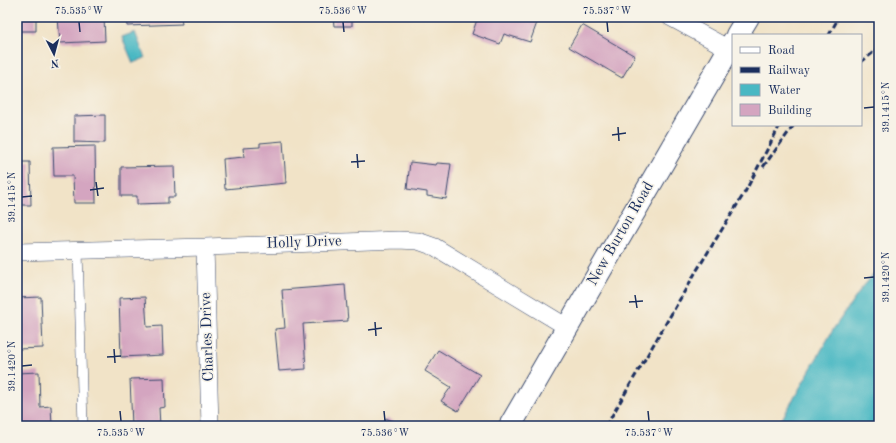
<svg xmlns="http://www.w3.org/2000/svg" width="896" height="443" font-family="'Old Standard TT',serif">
	<rect width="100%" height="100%" fill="#f7f3e8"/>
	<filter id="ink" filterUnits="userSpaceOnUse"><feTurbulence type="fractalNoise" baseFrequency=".025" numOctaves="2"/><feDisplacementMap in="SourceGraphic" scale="8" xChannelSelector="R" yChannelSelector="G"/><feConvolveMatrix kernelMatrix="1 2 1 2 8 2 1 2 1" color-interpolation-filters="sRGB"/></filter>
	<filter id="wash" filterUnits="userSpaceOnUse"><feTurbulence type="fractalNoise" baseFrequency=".012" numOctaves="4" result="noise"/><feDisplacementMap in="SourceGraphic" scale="16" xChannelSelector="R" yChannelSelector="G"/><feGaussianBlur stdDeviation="0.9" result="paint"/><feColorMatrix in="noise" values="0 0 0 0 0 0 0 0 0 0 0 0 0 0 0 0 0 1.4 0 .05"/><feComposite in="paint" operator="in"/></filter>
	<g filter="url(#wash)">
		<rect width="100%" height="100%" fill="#f1e3c7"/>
		<!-- water -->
		<path fill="#4ab8c3" stroke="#327490" d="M135 32 145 58 133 63 122 37Z
			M879 268V426H778L834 328 862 288Z"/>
		<g id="blocks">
			<!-- building -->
			<path fill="#d4a5c0" d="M17 17H36V31H17Z
				M58 17H104L105 41 60 43Z
				M126 17H181L182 24 127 26Z
				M333 17H352V26H334Z
				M478 17H539L530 42 504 34 500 44 472 34Z
				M582 25 635 56 622 78 569 47Z
				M105 115V143L74 142V116Z
				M283 141 286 183 225 189 223 159 244 157 243 148 260 147V143Z
				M95 146 96 203H74L73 176H54L53 147Z
				M17 162H30L31 205H17Z
				M410 162 436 165 437 163 451 164 446 199 427 196V192L407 189Z
				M174 166 175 197H168V203L137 204V196H121V167Z
				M345 285 348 321 303 324 306 369 279 371 275 329 285 328 282 290Z
				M41 297 43 348 17 349V298Z
				M145 297 147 327 162 326 163 355 121 357 119 298Z
				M438 350 480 375 458 411 441 401 451 387 425 371Z
				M39 372 40 407 51 406 52 426H18L17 373Z
				M164 378 165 407 159 408 160 426H132L130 379Z
				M386 418 402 426H382Z"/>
		</g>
	</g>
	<g filter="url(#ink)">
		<use href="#blocks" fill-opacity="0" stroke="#3b4a6e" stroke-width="1"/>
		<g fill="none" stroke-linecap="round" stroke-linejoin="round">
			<!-- lane casing -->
			<g stroke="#3b4a6e" stroke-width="10">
				<path id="lane" d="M78 250 83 426"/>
			</g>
			<!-- street casing -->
			<g stroke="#3b4a6e" stroke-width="18">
				<path id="street" d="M670 17 729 49
					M205 247 210 426
					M17 252 205 247 398 240 418 241 435 247 567 327"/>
			</g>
			<!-- secondary casing -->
			<g stroke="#3b4a6e" stroke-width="24">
				<path id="secondary" d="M737 35 748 17
					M510 426 733 42"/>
			</g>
			<!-- lane -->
			<use href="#lane" stroke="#fff" stroke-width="9"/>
			<!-- street -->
			<use href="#street" stroke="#fff" stroke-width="17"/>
			<!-- secondary -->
			<use href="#secondary" stroke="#fff" stroke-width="22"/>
			<!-- rail -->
			<path stroke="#1b2f5e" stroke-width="3" stroke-dasharray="6 3" stroke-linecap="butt" d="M829 35 839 17
				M861 62 879 48
				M763 167 794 125
				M588 426 591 422
				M606 426 697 270 745 192 780 125"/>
		</g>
	</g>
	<!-- ticks -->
	<path fill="none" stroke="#1b2f5e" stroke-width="1.5" d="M79 22 80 32M343 22 344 32M607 22 608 32M864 108 874 107M618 127 619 141M612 135 626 133M357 154 358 168M351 162 365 161M96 182 98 196M90 190 104 188M22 197 32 196M864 278 874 277M635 295 637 308M629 302 643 301M375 322 376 336M368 330 382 328M114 349 115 363M107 357 121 356M22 366 32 365M120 411 121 421M384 411 385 421M648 411 649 421"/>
	<g text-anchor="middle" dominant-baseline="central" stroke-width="3" stroke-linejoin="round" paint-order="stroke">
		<!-- street labels -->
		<g font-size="15" fill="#1b2f5e" stroke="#f7f3e8">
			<text transform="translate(621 234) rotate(-60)">New Burton Road</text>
			<text transform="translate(304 243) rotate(-2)">Holly Drive</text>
			<text transform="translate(208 337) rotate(-92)">Charles Drive</text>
		</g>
	</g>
	<!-- margin -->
	<rect width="896" height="443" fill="none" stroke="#f7f3e8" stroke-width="44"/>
	<!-- legend -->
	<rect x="732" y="34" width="130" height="92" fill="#f7f3e8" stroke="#9fa5b1"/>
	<rect x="740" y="47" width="20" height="6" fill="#ffffff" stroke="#9fa5b1"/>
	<text x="768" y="54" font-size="12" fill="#1b2f5e">Road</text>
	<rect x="740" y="67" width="20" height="6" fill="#1b2f5e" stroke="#9fa5b1"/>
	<text x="768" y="74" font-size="12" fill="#1b2f5e">Railway</text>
	<rect x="740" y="84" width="20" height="12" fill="#4ab8c3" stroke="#9fa5b1"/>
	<text x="768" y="94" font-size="12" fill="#1b2f5e">Water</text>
	<rect x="740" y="104" width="20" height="12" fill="#d4a5c0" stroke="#9fa5b1"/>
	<text x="768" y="114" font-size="12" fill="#1b2f5e">Building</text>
	<!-- north arrow -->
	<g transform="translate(54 54) rotate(174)" stroke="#f7f3e8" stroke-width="3" paint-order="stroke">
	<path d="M0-3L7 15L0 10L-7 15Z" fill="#1b2f5e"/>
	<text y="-6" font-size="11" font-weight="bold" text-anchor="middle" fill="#1b2f5e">N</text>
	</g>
	<rect x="22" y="22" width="852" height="399" fill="none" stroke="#1b2f5e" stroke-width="1.5"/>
	<g font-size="10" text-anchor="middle" fill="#1b2f5e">
		<text x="79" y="14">75.535°W</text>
		<text x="343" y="14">75.536°W</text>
		<text x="607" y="14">75.537°W</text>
		<text transform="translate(885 107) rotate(-90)" y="4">39.1415°N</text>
		<text transform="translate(11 197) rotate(-90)" y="4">39.1415°N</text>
		<text transform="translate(885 277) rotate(-90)" y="4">39.1420°N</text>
		<text transform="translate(11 366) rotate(-90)" y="4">39.1420°N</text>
		<text x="121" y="436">75.535°W</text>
		<text x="385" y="436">75.536°W</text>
		<text x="649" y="436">75.537°W</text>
	</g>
</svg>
